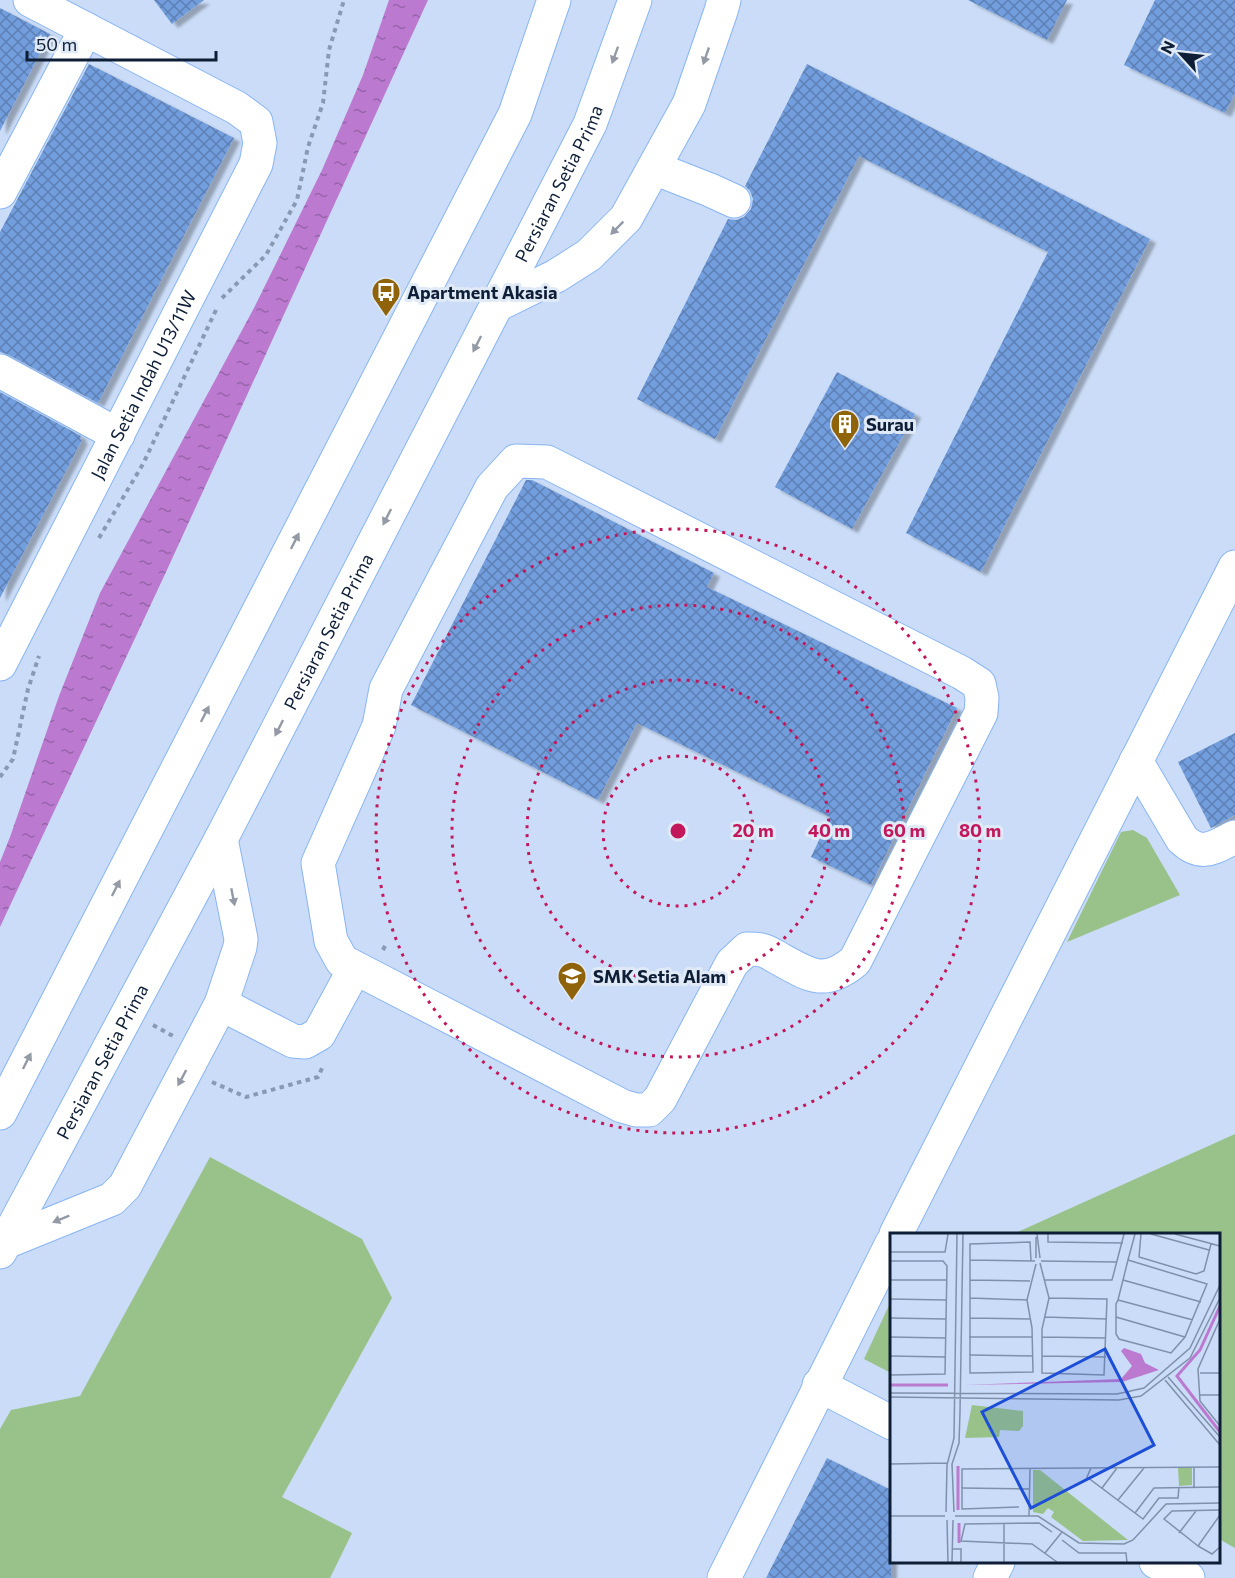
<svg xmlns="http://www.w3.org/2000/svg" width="1235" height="1578" font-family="Commissioner,sans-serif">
	<defs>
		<pattern id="water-ripples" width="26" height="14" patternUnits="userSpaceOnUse" patternTransform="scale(1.5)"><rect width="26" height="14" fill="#bb7ad0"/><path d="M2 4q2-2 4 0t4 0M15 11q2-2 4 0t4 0" fill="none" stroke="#9663aa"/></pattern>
		<pattern id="building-cross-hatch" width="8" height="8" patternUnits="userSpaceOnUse" patternTransform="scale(1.5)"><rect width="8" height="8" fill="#739edd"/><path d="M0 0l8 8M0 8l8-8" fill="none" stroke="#5d80b4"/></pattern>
		<filter id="shadow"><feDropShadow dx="6" dy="4" stdDeviation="1.5" flood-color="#0004"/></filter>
	</defs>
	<rect width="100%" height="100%" fill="#cadcf7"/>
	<!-- green -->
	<path fill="#99c28a" d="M1133 830 1147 838 1180 895 1067 942 1121 832Z
		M1235 1134V1548L1219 1539 1218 1234H1013Z
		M210 1157 362 1239 392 1298 282 1497 352 1533 330 1578H0V1429L11 1410 80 1396Z
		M891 1301V1373L864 1359Z"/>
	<!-- water -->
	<path fill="url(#water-ripples)" d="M389 0H428L166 572 0 927V862L10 837 59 696 100 593 254 308 322 170 363 75Z"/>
	<!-- building -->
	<path fill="url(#building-cross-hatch)" filter="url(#shadow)" d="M154 0H204L172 24Z
		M968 0H1067L1047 40Z
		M1155 0H1235V93L1225 113 1124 65Z
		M0 8 50 34 0 131Z
		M89 64 234 138 98 403 9 355 0 352V232Z
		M807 64 1150 239 981 572 906 533 1048 252 859 156 715 439 637 399 728 219 736 220 744 217 751 209 753 199 750 191 745 186Z
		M837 372 915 414 852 529 775 487Z
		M0 392 81 436 80 439 82 440 0 598Z
		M526 480H532L714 573 707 587 957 708 871 885 811 857 830 817 637 723 598 800 411 705Z
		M1235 733V815L1211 828 1178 762Z
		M827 1458 891 1490V1578H766Z"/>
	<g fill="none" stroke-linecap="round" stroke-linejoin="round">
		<!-- minor casing -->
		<g stroke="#89b5f5" stroke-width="35">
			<g id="minor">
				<path d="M654 168 710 190 734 201"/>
				<path d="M0 192 86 29"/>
				<path d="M497 305 556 276 589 255 626 218 689 104 721 11 724 0"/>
				<path d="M0 371 118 435"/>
				<path d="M516 461 547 462 962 673 979 684 982 698 981 713 855 961C824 987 809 975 778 958 773 955 767 951 761 950 757 949 752 949 747 949L732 963 660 1099 649 1110H636L622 1106 342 961 331 941 318 863 379 726 386 689 492 487Z"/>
				<path id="s1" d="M0 664 256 164 260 143 256 122 237 108 30 0"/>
				<path d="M1136 761 1182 839C1202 858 1214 847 1235 837"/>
				<path d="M221 1004 293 1041 305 1042 319 1034 355 968"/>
				<path d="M0 1113 515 114 554 0"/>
				<path d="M896 1234 1235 567"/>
				<path d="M6 1242 112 1199 125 1186 221 1004 240 947 241 939 221 839"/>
				<path id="s2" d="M0 1252 221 839 590 124 635 0"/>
				<path d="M819 1385 892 1423"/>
				<path d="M1156 1562 1188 1578"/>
				<path d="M724 1578 892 1243"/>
				<path d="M990 1578 998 1562"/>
			</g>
		</g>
		<!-- path -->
		<path stroke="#8899b3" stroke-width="4" stroke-dasharray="4.5 4.5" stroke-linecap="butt" d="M222 298 266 255 297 200 308 147 323 103 329 50 344 0
			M99 538 143 464 216 310
			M0 777 13 759 28 689 39 656
			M383 950 387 942
			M153 1025 173 1036
			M212 1082 246 1097 318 1077 323 1066"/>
		<!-- minor -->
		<use href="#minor" stroke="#fff" stroke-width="33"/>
	</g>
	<!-- one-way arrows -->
	<defs><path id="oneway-solid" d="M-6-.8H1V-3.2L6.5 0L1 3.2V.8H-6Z" transform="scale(1.5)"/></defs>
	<g fill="#939aa5">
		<use href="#oneway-solid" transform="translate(615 55) rotate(110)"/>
		<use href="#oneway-solid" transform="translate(706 56) rotate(109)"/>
		<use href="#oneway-solid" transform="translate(617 228) rotate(135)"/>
		<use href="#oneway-solid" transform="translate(477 344) rotate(117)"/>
		<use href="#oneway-solid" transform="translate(387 517) rotate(117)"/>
		<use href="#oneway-solid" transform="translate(295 541) rotate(-63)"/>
		<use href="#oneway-solid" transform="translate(205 714) rotate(-63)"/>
		<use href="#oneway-solid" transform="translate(279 728) rotate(117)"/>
		<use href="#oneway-solid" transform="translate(116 888) rotate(-63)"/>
		<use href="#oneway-solid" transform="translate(233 897) rotate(79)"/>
		<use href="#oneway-solid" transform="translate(27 1061) rotate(-63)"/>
		<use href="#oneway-solid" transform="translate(182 1078) rotate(118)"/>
		<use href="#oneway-solid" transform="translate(61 1219) rotate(158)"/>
	</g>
	<!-- distance rings -->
	<g fill="none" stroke="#c2185b" stroke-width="3" stroke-dasharray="3 6">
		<circle cx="678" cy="831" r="75"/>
		<circle cx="678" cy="831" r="151"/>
		<circle cx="678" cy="831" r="226"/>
		<circle cx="678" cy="831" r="302"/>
	</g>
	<!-- icons -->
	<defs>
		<g id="bus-pin" transform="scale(1.5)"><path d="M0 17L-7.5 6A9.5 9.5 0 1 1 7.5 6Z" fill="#8f630a" stroke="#e0e9f6"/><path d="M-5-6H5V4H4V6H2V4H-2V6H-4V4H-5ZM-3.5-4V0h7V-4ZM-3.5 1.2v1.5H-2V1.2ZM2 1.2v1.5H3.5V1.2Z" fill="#fff"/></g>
		<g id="building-pin" transform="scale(1.5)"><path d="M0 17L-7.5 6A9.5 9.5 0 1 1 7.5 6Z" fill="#8f630a" stroke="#e0e9f6"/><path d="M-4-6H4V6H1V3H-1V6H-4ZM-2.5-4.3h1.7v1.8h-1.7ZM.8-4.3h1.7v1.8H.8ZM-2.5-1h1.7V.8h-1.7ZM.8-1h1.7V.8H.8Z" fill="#fff"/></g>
		<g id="school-pin" transform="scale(1.5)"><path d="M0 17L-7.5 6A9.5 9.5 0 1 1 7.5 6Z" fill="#8f630a" stroke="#e0e9f6"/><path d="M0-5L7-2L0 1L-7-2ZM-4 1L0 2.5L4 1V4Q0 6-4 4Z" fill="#fff"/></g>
	</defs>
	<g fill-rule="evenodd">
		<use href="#bus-pin" x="386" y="292"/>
		<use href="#building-pin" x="845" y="424"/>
		<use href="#school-pin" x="572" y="976"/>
	</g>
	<g text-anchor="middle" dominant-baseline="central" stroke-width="6" stroke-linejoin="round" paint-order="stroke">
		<!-- street labels -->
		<g font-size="18" fill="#0e1e36" stroke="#e0e9f6">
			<text stroke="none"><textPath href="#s2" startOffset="1206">Persiaran Setia Prima</textPath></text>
			<text stroke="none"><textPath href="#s1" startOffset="314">Jalan Setia Indah U13/11W</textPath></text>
			<text stroke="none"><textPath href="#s2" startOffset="702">Persiaran Setia Prima</textPath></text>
			<text stroke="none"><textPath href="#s2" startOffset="216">Persiaran Setia Prima</textPath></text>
		</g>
		<!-- poi labels -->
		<g font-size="18" font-weight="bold" fill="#0e1e36" stroke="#e0e9f6" text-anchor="start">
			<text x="407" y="292">Apartment Akasia</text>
			<text x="866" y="424">Surau</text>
			<text x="593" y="976">SMK Setia Alam</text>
		</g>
	</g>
	<!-- overview -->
	<g transform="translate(890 1233)">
		<rect width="330" height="330" fill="#cadcf7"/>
		<path d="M82 172 133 178V193L129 198 110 197 109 204 75 205ZM288 235H302V252L289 253ZM143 237H150L238 307 193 308 161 284 164 279 158 275 153 281 143 279Z" fill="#99c28a"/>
		<path d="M234 115 251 121 255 130 269 137 232 149 74 152 231 146 242 133 231 118Z" fill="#bb7ad0"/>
		<path fill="none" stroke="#bb7ad0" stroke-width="3" d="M330 73 310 117 287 143 330 199M0 152H58M68 277V233M69 310V290"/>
		<path fill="none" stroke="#7f90aa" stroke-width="1.5" d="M147 1 150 25M158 1V9L233 10M251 1 249 24 306 41 314 38 321 11M261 1 319 17M285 1 330 13M0 19H55L58 1M146 25V4M80 27 145 28M238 27 317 51 295 104 281 120 229 106 226 101V71L228 67 238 27 245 1M0 28H53L57 33 55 141 0 142M141 28 140 9 80 11V140L143 139 142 95 137 67 146 31M151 28 227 29M150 30 159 65 152 96V140L214 142 217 66 159 65M0 47H57M80 47 140 48M155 47H222L234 1M233 47 311 69M80 65 137 67M0 66 56 67M228 67 303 87M155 84 217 86M226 84 295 104M0 85 56 86M80 85 140 86M330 86 308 136 310 168 330 193M0 104 56 105M79 104H142M152 104 216 105M79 122 143 123M0 123 56 124M152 123 216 124M310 140H330M278 144 330 204M275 147 330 212M0 160 227 161 254 155 300 115 330 52M309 162H330M0 164 229 167 251 163 300 125 330 65M0 231 57 230M201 235 197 244 253 286 269 265H288L289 254M304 254V234M71 255 139 256M212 255 227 235M228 267 254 235M129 274 72 276V236L330 234M56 279 57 232 64 205 67 1M64 279 62 231 69 210 70 179 73 1M245 280 264 255 330 254M330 282 308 313 322 321 330 314M0 283H55M65 283H148L189 310 234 311 243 307 276 271 330 270M139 283 140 235M57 287 58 329M162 299 149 290 75 291 71 308 142 311 167 329M289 300 306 278M172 307 189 320H236L237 329M308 313 274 286 282 278 330 277M62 316H71V329M155 320 172 299M62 329 63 287M114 329V290"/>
		<path fill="#1d4ed8" fill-opacity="0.15" stroke="#1d4ed8" stroke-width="3" d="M215 116 264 212 141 275 92 179Z"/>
		<rect width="330" height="330" fill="none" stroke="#0e1e36" stroke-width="3"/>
	</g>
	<circle cx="678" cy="831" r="9" fill="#c2185b" stroke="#e0e9f6" stroke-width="3"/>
	<g font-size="18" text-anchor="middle" font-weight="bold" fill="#c2185b" stroke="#e0e9f6" stroke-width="6" stroke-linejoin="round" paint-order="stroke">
		<text x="753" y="837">20 m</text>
		<text x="829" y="837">40 m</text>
		<text x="904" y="837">60 m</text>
		<text x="980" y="837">80 m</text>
	</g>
	<!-- north arrow -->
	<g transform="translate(1181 54) rotate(297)" stroke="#e0e9f6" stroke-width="4.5" paint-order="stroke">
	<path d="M0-4.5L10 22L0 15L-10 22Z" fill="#0e1e36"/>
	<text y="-9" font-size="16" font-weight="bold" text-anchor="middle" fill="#0e1e36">N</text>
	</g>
	<!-- scale -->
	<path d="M27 51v9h189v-9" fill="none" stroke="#0e1e36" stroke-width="3"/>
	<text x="36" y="51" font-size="18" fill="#0e1e36" stroke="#e0e9f6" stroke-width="4.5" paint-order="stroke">50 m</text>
</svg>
